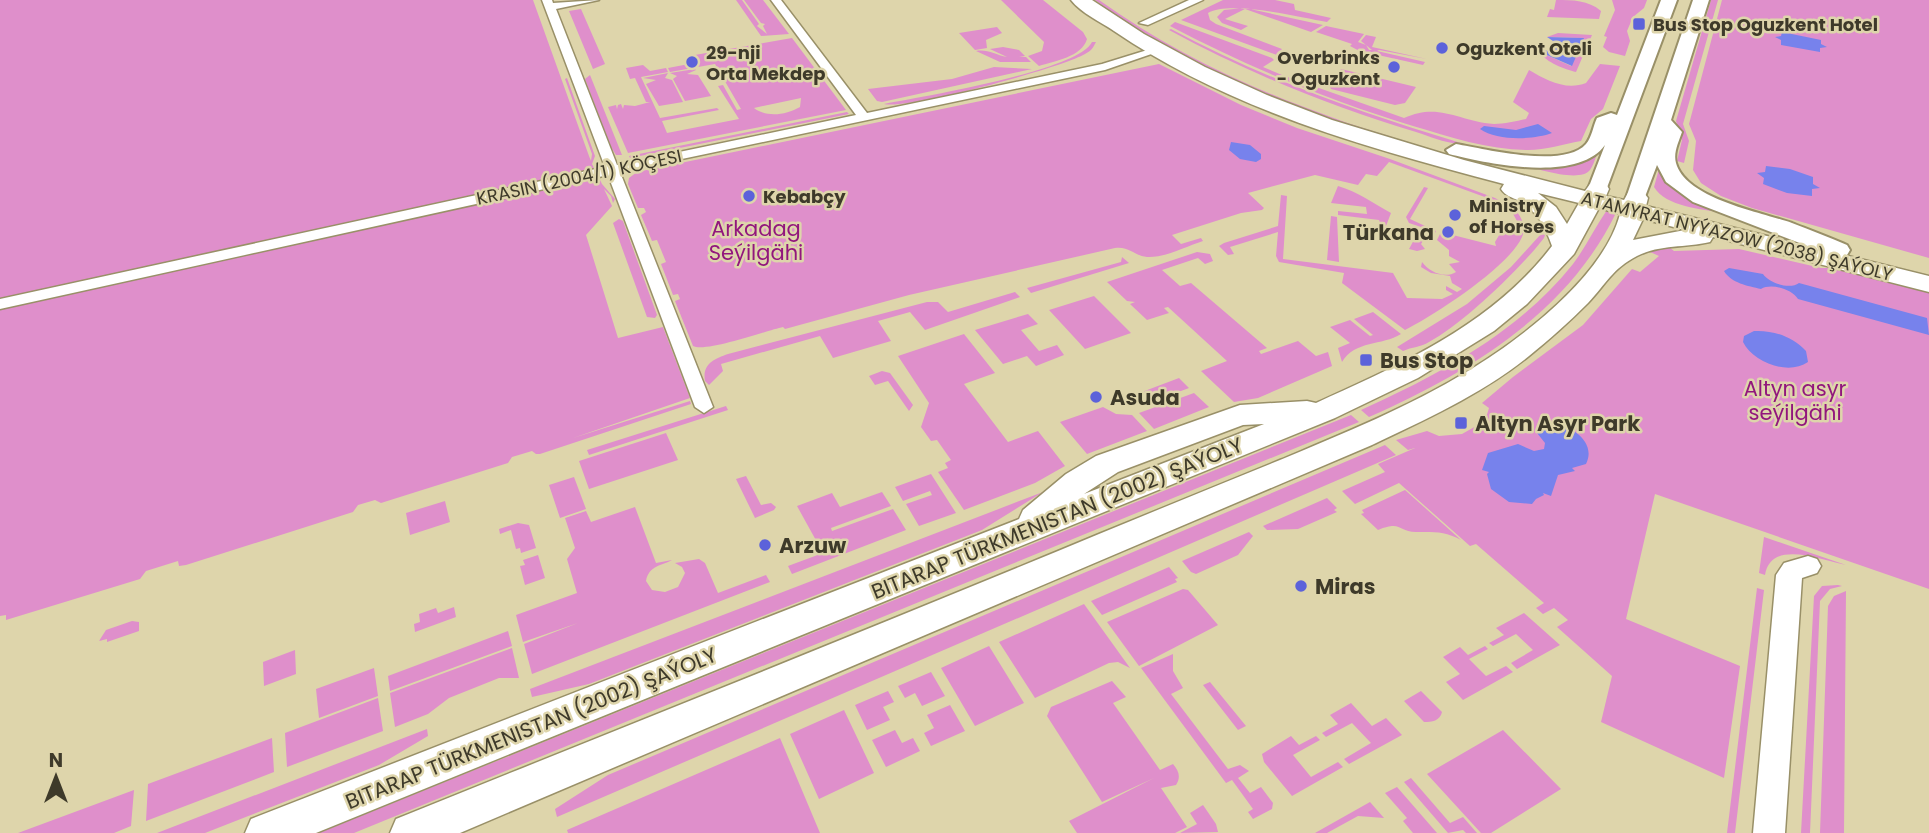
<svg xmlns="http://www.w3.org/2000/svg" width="1929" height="833" font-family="Poppins,sans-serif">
	<rect width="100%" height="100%" fill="#ded5ab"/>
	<!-- green -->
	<path fill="#df8fcb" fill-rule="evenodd" d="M0 0H533L589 156 591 161 592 154 565 79 567 78 595 156 592 164 602 184 615 199 613 203 611 196 604 189 612 206 586 235 618 338 663 327 690 398 573 438 690 401 691 404 540 454H536L532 451 512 457 508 463 381 503 375 500 358 505 353 512 186 565 179 566 178 561 146 571 140 579 6 620V615L0 616Z
		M736 0H742L759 24 757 26 767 34 763 26 765 24 761 23 744 0H763L789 34 761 36Z
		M1001 0H1043L1083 32 1087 39C1082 57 1054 61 1039 66L1028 56 1042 51 1044 42Z
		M1095 0H1099C1170 51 1249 88 1331 117 1371 132 1413 142 1453 157 1327 120 1202 79 1095 0Z
		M1223 0H1275L1294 4 1295 10 1331 18 1327 22C1299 17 1230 0 1208 13L1210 20 1216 24 1282 49 1277 55 1181 20Z
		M1556 0C1573 0 1588 0 1601 11L1599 19 1547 17 1550 9 1554 10Z
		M1612 0H1647L1644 8 1633 17 1627 31 1630 41 1625 56 1609 52 1603 47 1607 37 1604 36 1615 10Z
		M1711 0H1718L1683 124 1689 141 1684 163 1677 161 1682 140 1676 121Z
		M1722 0H1929V258L1752 208 1721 196 1701 183 1693 170 1696 141 1689 124Z
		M1244 8 1250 9 1323 25 1311 32 1245 9 1225 19 1248 26 1241 30 1222 23 1217 17 1224 10Z
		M581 9 605 64 593 69 569 11Z
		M1175 22 1272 58 1274 60 1263 67 1282 75 1404 118C1439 102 1458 121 1494 124 1504 124 1516 121 1526 119L1529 113 1513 102 1529 70C1546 80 1566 91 1586 83L1600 64 1620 66 1603 109 1591 119 1581 141C1563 144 1546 150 1528 150 1489 150 1450 137 1413 126 1328 100 1248 67 1170 26Z
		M1326 26 1364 34 1358 42 1366 45 1369 50H1372L1361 41 1366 35 1376 37 1372 47 1427 59 1379 50 1377 51 1425 62 1423 65 1369 53 1365 54 1350 46 1352 44 1316 32Z
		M997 27 1002 33 986 40 987 48 975 50 959 33Z
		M1171 29C1264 79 1361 113 1461 143 1449 145 1429 136 1416 132 1330 106 1248 73 1169 30Z
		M1558 33 1592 35 1576 72C1565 69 1546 63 1540 52L1571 66 1583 38 1547 37Z
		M792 38 846 110 628 153 608 107 616 105 617 109 618 105 621 104 623 109 624 105 635 106 650 102H646L635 78 630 79 626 68 643 65 650 71 666 68 668 72 641 77 660 118 717 108 719 110 662 121 667 133 739 119 718 86 723 85 737 110 741 109 715 64 670 72 668 68 689 64 687 59 689 56ZM801 98 800 107C786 115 767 118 754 108Z
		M1092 42H1096C1093 48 1091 51 1085 54 1061 68 906 110 884 104 921 97 1078 71 1092 42Z
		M1003 47 1019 50 1025 56 1019 57H1026L1031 62H1000L976 51C988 49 995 55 1007 57L990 49Z
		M1159 64 1241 105 1297 128 1390 159 1495 198 1512 207 1389 162 1377 176 1366 174 1358 185 1315 175 1248 193 1264 208 1262 210 1241 213 1172 235 1181 244 1201 238 1203 241C1187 246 1165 258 1147 257 1135 256 1129 246 1115 248L909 295 785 329 783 327C765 331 705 353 693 346L675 301 680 299 678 294 673 295 661 264 666 262 657 240 652 241 641 215 646 212 644 208H638L628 184 629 178 637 172Z
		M994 67 1032 69 882 102 877 101 868 89 952 79Z
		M695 69 696 70 687 74 698 75 711 96 685 101 673 79 677 76 670 73Z
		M1341 69 1416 87 1405 103 1395 105 1331 89 1328 84Z
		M668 73 665 78 672 80 683 102 659 106 646 84 656 80 643 78Z
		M590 75 622 155H616L611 147 585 79Z
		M847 112 849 114 630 158 629 156Z
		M1593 153 1597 154C1595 159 1593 166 1590 170 1580 183 1537 169 1524 165Z
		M1659 169 1663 170 1723 213C1702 209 1666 207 1654 187Z
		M1338 186C1358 192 1373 203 1391 213L1386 226H1381L1379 220 1338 215V211L1367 214 1366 207 1331 203Z
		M1424 187 1428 188 1410 219 1436 231 1432 239 1423 241 1421 244 1425 249 1417 251 1409 249 1421 227 1409 223 1406 217Z
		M1281 195 1287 196 1283 259 1393 273 1407 298 1442 299 1453 294 1446 290V286L1457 292 1462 289 1452 283 1450 276 1431 273 1421 267 1422 262C1429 272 1445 279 1456 272L1449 264 1460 262 1449 256V250L1437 240 1441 232 1496 246 1495 242 1504 227 1513 226 1517 221 1512 212H1517C1523 220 1526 228 1522 237 1509 267 1433 316 1405 330L1342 283 1344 273 1279 262 1276 256 1278 232 1230 247 1234 254 1228 255 1219 246 1224 243 1278 226Z
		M1607 210 1616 213C1567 314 1468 373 1369 417L1361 410C1439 375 1519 332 1573 264 1586 247 1595 227 1607 210Z
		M1331 216 1337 217 1339 262 1327 260Z
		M619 219 623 221 657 315 655 318 647 317 613 223Z
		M1541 234 1545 235 1544 238C1521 268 1462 325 1429 342 1421 347 1412 347 1403 351L1397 347 1467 304 1511 267Z
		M1665 244 1674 251 1739 249 1821 268H1839L1929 291V589L1655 494 1626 619 1740 666 1724 778 1601 722 1612 676 1557 627 1568 620 1554 608 1543 614 1536 608 1544 603 1476 544 1470 546 1399 483 1355 504 1342 491 1385 472 1378 464 1415 448 1408 450 1396 440 1427 431 1439 436 1462 434 1485 421 1489 408 1482 403 1513 377 1583 325 1632 269 1640 272 1659 256 1648 251Z
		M1197 252 1210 254 1213 261 1205 264 1198 258 1162 270 1180 286 1191 283 1267 348 1259 351 1261 354 1298 341 1316 356 1328 352 1332 366 1258 398 1234 402 1201 371 1227 361 1168 307 1164 308 1169 313 1147 320 1130 304 1135 302 1127 301 1107 282Z
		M1122 257 1129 263 1031 293 1027 288 1121 262Z
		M1015 292 1020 297 925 330 910 312 878 321 891 341 833 358 820 336 721 364 723 371 709 385 705 381C702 364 714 359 728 354L927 302H938L948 312Z
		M1094 296 1131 333 1085 349 1049 310Z
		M1373 312 1401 334C1382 346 1355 340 1342 362L1338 348 1350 343 1330 327 1350 320 1370 336 1373 335 1354 319Z
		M1028 314 1038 324 1021 330 1039 351 1057 345 1064 355 1036 366 1027 356 1003 364 975 330Z
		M964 334 995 373 964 384 1008 442 1038 431 1065 466 1035 483 964 510 938 472 948 468 945 463 951 460 937 440 931 441 921 427 929 403 898 356Z
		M882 371 890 373 913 405 909 411 888 381 875 385 869 376Z
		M1179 378 1189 388 1146 404 1142 392Z
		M1194 393 1209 407 1154 429 1139 413Z
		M726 406 728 410 589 455 587 450Z
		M1103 407 1116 414 1132 415 1147 431 1087 454 1060 422Z
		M1351 415 1359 422 354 833H319Z
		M666 433 678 460 589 489 579 461Z
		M1385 445 1396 455 557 817 555 809 608 775Z
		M931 474 956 513 919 526 906 504 932 495 930 491 903 501 895 487Z
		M746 476 761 505 771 503 776 507 774 510 755 518 736 479Z
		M574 477 586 509 560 518 549 485Z
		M1405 490 1461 540C1445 531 1434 532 1416 532 1398 532 1402 520 1378 530L1361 514 1364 513 1362 510Z
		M882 492 891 506 831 528 832 531 893 509 906 530 792 574 788 566 823 553 797 506 832 493 840 507Z
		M1043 492 982 530 589 684 532 697 530 689Z
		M1327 498 1337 508 1334 510 1337 512 1298 529 1267 530 1263 526Z
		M445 501 450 522 410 535 406 513Z
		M635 507 656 563 672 560C662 566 649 565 646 581L652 590 665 592 678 587 685 573 682 567 675 563 699 559 705 563 718 593 766 575 770 582 532 674 524 644 578 623 523 642 516 615 577 593 567 559 575 548 565 518 586 511 591 522Z
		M518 523 529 525 536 548 521 553 520 548 516 549 511 530 500 534 499 529Z
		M1249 532 1253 536 1238 555 1196 574 1191 572 1182 561Z
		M1764 537 1846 565C1823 561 1771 538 1765 575L1759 573Z
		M538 555 545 578 525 585 520 566 525 565 523 560Z
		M1169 567 1178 578 1175 579 1177 582 1102 615 1091 601Z
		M1838 585 1842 586 1830 589 1820 601 1810 833H1801L1814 596 1822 586Z
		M1757 588 1764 590 1735 833H1727Z
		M1183 589 1188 590 1218 625 1139 666 1107 622Z
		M1846 591 1844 833H1820L1828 606 1834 596Z
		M1084 604 1130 668 1118 662 1109 663 1035 698 999 642Z
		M454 607 456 617 415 632 414 624 420 622 419 614 436 608 438 613Z
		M1524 613 1560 645 1517 669 1511 663 1533 650 1516 634 1493 646 1489 643 1504 635 1496 628Z
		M132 621 139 622V631L107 642V639L99 641 106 630Z
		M508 631 512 646 390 691 388 676Z
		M989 646 1024 703 975 726 941 668Z
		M1485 646 1488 649 1469 659 1486 676 1506 666 1513 672 1463 700 1446 682 1460 674 1443 657 1460 647 1468 655Z
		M512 648 519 678H499L449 698 428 714 395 727 390 693Z
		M295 650 296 674 264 686 263 662Z
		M1173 654V671L1183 688 1171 694 1228 769 1240 765 1249 771 1238 778 1250 793 1261 787 1273 803 1272 809 1253 819 1248 812 1253 809 1232 780 1226 783 1141 668Z
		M374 668 378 696 319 718 316 689Z
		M931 672 945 696 922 706 915 693 905 698 898 686Z
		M1112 681 1126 697 1113 703 1160 770 1173 764C1179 771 1181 777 1176 785L1161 788 1187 827 1175 833H1077L1069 821 1154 778 1102 802 1047 716 1051 707Z
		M1210 682 1246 726 1238 730 1203 685Z
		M888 691 894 702 883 707 890 720 867 730 855 705Z
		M1421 691 1442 712C1440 721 1432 722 1424 722L1404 701Z
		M378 698 383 731 287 767 285 733Z
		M1351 703 1372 726 1386 718 1402 735 1349 764 1344 759 1371 743 1352 723 1326 737 1322 733 1338 724 1330 715Z
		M950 705 965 731 931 746 924 733 934 728 927 715Z
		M844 710 874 773 819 799 790 734Z
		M427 729 428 736 379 765 205 833H157Z
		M895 730 902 743 913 738 920 751 886 767 872 740Z
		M1503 730 1561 789 1491 833H1481L1427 774Z
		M1291 736 1299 745 1316 736 1320 740 1293 755 1311 777 1338 762 1343 767 1292 796 1264 762 1262 754Z
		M272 738 274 772 146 821 148 784Z
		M780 738 820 833H568L567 830Z
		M1411 778 1450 823 1463 817 1477 833H1466L1463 830 1448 833 1404 782Z
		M1397 787 1437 833H1413L1403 821 1407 818 1385 793Z
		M134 790 131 826 114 833H18Z
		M1370 802 1384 818 1358 816 1327 833H1315Z
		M1203 805 1216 824 1218 832 1180 833 1197 824 1190 813Z"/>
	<!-- water -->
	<path fill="#7782ec" d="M1782 32 1821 40V44L1827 47 1820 48V52L1781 45V40L1775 37 1781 36Z
		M1547 37 1584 38 1572 66 1540 52 1541 50 1549 51 1553 41Z
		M1538 124 1552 133C1533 140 1497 141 1480 129L1484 126 1516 130Z
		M1231 142 1250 145 1261 154V159L1256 162 1240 159 1229 150Z
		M1766 166 1790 169 1813 177V184L1820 188 1812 189V196L1787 193 1763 184 1764 178 1757 173 1765 172Z
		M1729 268 1763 274C1769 283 1790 290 1799 283L1927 318 1929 335 1798 299C1792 289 1771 283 1761 289 1748 286 1731 283 1724 271Z
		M1754 331C1774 330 1793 337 1806 351L1808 362C1788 376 1753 362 1743 342L1744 336Z
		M1552 424C1571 425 1597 442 1586 464L1572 468 1575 471 1558 475 1551 496 1543 493 1544 495 1536 499 1532 504 1509 502 1491 489 1487 474 1489 472 1482 470 1488 453 1518 444 1534 451 1544 449 1545 443 1537 433 1544 426Z"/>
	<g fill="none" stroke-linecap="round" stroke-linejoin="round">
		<!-- minor casing -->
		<g stroke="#999068" stroke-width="3">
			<path id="minor" d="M542 0H552L553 3 599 0 556 9 617 165 856 115 771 0H781L867 113 1102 64 1157 47 1163 50 1105 70 620 172 713 407 704 413 695 407 608 175 0 309V299L605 167Z
				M1189 0H1203L1148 25 1139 23Z"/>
		</g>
		<!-- tertiary casing -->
		<g stroke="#999068" stroke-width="3">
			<path id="tertiary" d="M1808 556 1817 559 1821 566 1817 573 1802 578 1785 833H1753L1776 575 1784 563Z"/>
		</g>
		<!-- secondary casing -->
		<g stroke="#999068" stroke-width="4">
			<path id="secondary" d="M1661 0H1677L1605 193H1591L1588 189 1605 145C1578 183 1488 164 1449 154L1446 150 1456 144C1486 149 1564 169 1586 144 1592 137 1593 126 1597 118L1611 113 1617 115Z
				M1693 0H1709L1671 120 1682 132C1679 141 1673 153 1676 163 1686 199 1761 212 1792 223 1810 230 1829 237 1847 245L1850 250 1847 255H1831L1693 202 1666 182 1657 165 1643 202H1629L1626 198Z"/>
		</g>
		<!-- primary casing -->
		<g stroke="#999068" stroke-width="3">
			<path id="primary" d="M1071 0H1092L1144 34 1205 67 1267 95 1332 120 1464 160 1585 191 1590 184H1606L1609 189 1606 196 1624 200 1628 193H1644L1648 198 1646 206 1929 276V292L1713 237 1710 242C1685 248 1661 244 1637 256 1612 269 1606 284 1588 303 1570 321 1549 340 1529 356 1482 394 1426 419 1372 445L460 833H390L396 819C631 724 866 631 1099 534 1160 509 1220 484 1280 460 1344 433 1409 407 1468 371 1521 339 1604 276 1620 214L1599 208 1574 254 1527 304 1494 331 1418 378 1335 418 316 833H245L251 819 1019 519 1023 510 1066 474 1096 456 1240 405 1307 401 1316 403C1402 364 1493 324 1552 246 1545 226 1538 212 1519 201 1512 197 1505 196 1501 189L1504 184C1370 149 1230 110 1114 31 1101 22 1081 13 1071 0ZM1538 193 1579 203 1567 224 1556 207ZM1643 219 1685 230 1633 240ZM1264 424 1084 494 1118 472 1243 425Z"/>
		</g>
		<!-- minor -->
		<use href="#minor" fill="#fff" fill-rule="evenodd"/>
		<!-- tertiary -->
		<use href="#tertiary" fill="#fff" fill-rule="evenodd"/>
		<!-- secondary -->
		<use href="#secondary" fill="#fff" fill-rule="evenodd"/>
		<!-- primary -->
		<use href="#primary" fill="#fff" fill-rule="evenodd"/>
	</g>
	<!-- markers -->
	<g fill="#5c62da" stroke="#ded5ab" stroke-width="2.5">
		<rect x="1632" y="17" width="14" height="14" rx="3.5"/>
		<circle cx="1442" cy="48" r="7"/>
		<circle cx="692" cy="62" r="7"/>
		<circle cx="1394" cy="67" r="7"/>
		<circle cx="749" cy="196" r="7"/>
		<circle cx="1455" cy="215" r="7"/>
		<circle cx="1448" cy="232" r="7"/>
		<rect x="1359" y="353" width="14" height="14" rx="3.5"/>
		<circle cx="1096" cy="397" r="7"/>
		<rect x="1454" y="416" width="14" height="14" rx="3.5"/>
		<circle cx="765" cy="545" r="7"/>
		<circle cx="1301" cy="586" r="7"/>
	</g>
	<g text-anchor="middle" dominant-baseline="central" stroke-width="5" stroke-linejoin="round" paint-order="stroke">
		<!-- far-poi labels -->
		<g font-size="18" font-weight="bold" fill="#3e3a2a" stroke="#ded5ab" text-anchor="start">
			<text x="1653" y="24">Bus Stop Oguzkent Hotel</text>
			<text x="1456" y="48">Oguzkent Oteli</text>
			<text x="706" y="52">29-nji<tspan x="706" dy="21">Orta Mekdep</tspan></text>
			<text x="1380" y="57" text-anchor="end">Overbrinks<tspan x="1380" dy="21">- Oguzkent</tspan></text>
			<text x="763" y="196">Kebabçy</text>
			<text x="1469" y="205">Ministry<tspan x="1469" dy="21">of Horses</tspan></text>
		</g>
		<!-- far-street labels -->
		<g font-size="18" fill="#3e3a2a" stroke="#ded5ab">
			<text transform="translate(579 177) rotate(-12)">KRASIN (2004/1) KÖÇESI</text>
			<text transform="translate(1737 236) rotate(14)">ATAMYRAT NYÝAZOW (2038) ŞAÝOLY</text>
		</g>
		<!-- park labels -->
		<g font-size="21" fill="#92167d" stroke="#ded5ab">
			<text x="756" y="228">Arkadag<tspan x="756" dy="24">Seýilgähi</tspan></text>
			<text x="1795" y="388">Altyn asyr<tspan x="1795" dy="24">seýilgähi</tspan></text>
		</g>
		<!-- poi labels -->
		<g font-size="21" font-weight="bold" fill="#3e3a2a" stroke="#ded5ab" text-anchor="start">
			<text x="1434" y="232" text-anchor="end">Türkana</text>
			<text x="1380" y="360">Bus Stop</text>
			<text x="1110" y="397">Asuda</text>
			<text x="1475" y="423">Altyn Asyr Park</text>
			<text x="779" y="545">Arzuw</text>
			<text x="1315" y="586">Miras</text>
		</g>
		<!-- street labels -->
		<g font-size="21" fill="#3e3a2a" stroke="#ded5ab">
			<text transform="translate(1057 518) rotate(-22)">BITARAP TÜRKMENISTAN (2002) ŞAÝOLY</text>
			<text transform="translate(531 728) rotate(-22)">BITARAP TÜRKMENISTAN (2002) ŞAÝOLY</text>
		</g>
	</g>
	<!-- north arrow -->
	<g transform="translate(56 777)" stroke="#ded5ab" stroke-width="5" paint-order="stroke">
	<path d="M0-5L12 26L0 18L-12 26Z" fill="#3e3a2a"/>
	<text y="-10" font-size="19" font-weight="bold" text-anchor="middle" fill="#3e3a2a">N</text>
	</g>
</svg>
